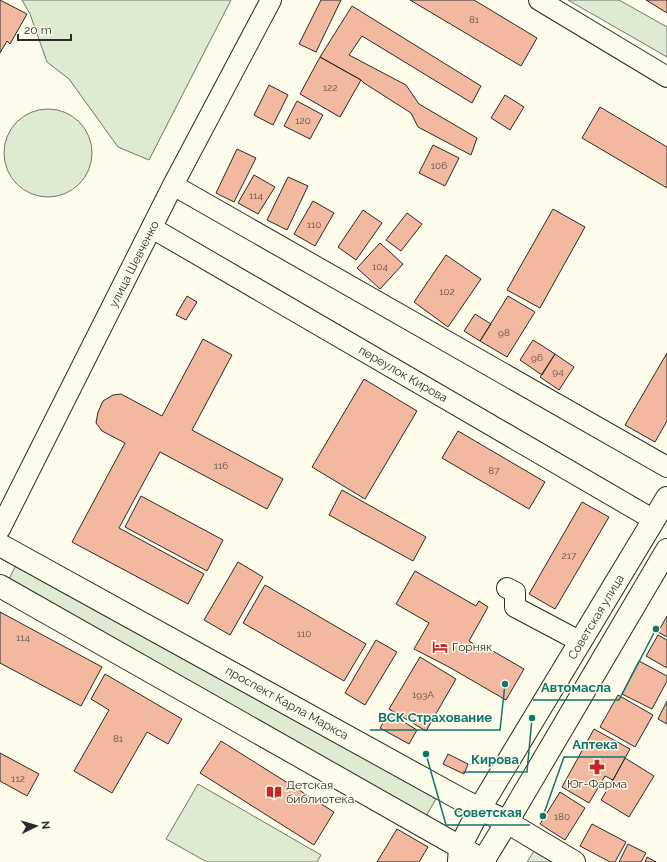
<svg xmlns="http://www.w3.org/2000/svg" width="667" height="862" font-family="Raleway,sans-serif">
	<rect width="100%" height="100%" fill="#fdfbea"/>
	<!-- green -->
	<path fill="#deebd1" stroke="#74746e" d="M22 0H231L149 160 118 147 69 79 47 62 30 14Z
		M568 0H619L667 27V57Z
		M4 153a44 44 0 1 1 88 0a44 44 0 1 1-88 0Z
		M17 563 436 799 426 816 8 581Z
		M198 784 321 855 317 862H207L166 839Z
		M534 851 553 862H527Z"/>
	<!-- building -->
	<path fill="#f2b8a0" stroke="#2b2b2b" d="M0 0 27 14 10 44 7 41 0 53Z
		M321 0H341L316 52 299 44Z
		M410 0H474L537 38 521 66Z
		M646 0H667V13Z
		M352 6 481 86 472 103 362 36 349 55 406 85 419 104 477 138 471 155 418 127 411 113 364 83 361 80 320 57Z
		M320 57 361 80 340 117 300 94Z
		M269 85 288 95 273 125 254 115Z
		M505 95 524 107 510 130 491 118Z
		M297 101 323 115 310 139 284 126Z
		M600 107 667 147V188L582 138Z
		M433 145 459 158 445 186 419 173Z
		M237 149 256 158 234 202 216 193Z
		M254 175 275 187 258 214 238 203Z
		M288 177 308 186 287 230 267 220Z
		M313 201 334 213 315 246 294 234Z
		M553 209 585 227 540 308 507 290Z
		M363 210 382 223 356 260 338 247Z
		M407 213 422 224 401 251 386 240Z
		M380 243 403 264 380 289 357 268Z
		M446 255 481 279 448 327 414 302Z
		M187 296 197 302 186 320 176 315Z
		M508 296 535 312 507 357 480 341Z
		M475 314 491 324 480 341 464 331Z
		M203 339 232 355 192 430 283 479 267 509 160 452 119 528 204 574 188 604 72 542 125 443 102 431 96 423 98 412 103 401 113 395 121 394 162 416Z
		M533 340 555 354 542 375 520 360Z
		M667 353V421L655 442 625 425Z
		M555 354 574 367 559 390 540 377Z
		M364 379 417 411 365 499 312 467Z
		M458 431 545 482 529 509 442 458Z
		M342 490 426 537 413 561 329 515Z
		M141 496 223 540 207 571 125 527Z
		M582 502 609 517 555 609 529 594Z
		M238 562 263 577 230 635 204 620Z
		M415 571 476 606 479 601 488 607 469 641 484 650 486 647 524 669 506 700 449 667 414 649 429 623 396 604Z
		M265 585 366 644 344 681 243 623Z
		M0 612 102 667 81 706 0 663Z
		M667 616V637L658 632Z
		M658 635 667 640V668L646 656Z
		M376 640 397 652 365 705 345 693Z
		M420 657 456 679 426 731 389 709Z
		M639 661 667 676V681L652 709 622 694Z
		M105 674 182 719 168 744 147 732 112 793 74 771 109 710 91 699Z
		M618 695 653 715 635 747 600 727Z
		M667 701V724L658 719Z
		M389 713 417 730 409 744 380 728Z
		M594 729 630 749 613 780 605 776 589 803 562 787Z
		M221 741 334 812 314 845 200 773Z
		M0 753 39 774 27 796 0 781Z
		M448 754 468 764 464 774 443 764Z
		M625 758 654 776 629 817 601 800 613 780Z
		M560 792 585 808 565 840 540 824Z
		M592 824 626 842 615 862H610L580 846Z
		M397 829 428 847 419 862H377Z
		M628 844 646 853 641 862H619Z
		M647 857 656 862H645Z"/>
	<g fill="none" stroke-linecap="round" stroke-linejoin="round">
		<!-- minor casing -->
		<g stroke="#2b2b2b" stroke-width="22">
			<path id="minor" d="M539 0 667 77
				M173 185 667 467
				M152 228 654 520
				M0 529 173 185 271 0
				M507 588 515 592V607L581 642"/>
		</g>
		<!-- major casing -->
		<g stroke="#2b2b2b" stroke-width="24">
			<path id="major" d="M0 545 462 800 507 822 574 862
				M0 586 460 847 485 862
				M459 861 460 847 480 808 667 498
				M482 862 483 861 507 822 667 550"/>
		</g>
		<!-- minor -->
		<use href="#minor" stroke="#fdfbea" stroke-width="20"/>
		<!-- major -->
		<use href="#major" stroke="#fdfbea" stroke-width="22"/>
	</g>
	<!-- icons -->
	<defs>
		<g id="hotel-bare" transform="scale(1.2)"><path d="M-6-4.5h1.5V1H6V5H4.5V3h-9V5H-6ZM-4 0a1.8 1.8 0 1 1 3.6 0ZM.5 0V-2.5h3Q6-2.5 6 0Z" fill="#c62828" stroke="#fdfbea" stroke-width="2.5" paint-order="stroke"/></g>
		<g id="pharmacy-bare" transform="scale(1.2)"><path d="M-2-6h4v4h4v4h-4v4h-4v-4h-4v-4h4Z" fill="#c62828" stroke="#fdfbea" stroke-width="2.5" paint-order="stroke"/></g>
		<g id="library-bare" transform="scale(1.2)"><path d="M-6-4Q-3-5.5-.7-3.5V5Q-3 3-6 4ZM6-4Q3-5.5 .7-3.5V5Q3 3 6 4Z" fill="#c62828" stroke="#fdfbea" stroke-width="2.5" paint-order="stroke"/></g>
	</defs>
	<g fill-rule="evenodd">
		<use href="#hotel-bare" x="440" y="647"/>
		<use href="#pharmacy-bare" x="597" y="767"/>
		<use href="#library-bare" x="274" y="792"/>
	</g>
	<g text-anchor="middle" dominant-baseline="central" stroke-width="3" stroke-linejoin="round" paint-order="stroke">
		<!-- number labels -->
		<g font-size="10" fill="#5d4e48">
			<text x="474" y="19">81</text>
			<text x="330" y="87">122</text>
			<text x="303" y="120">120</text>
			<text x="439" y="165">106</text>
			<text x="256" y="195">114</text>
			<text x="314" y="224">110</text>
			<text x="380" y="266">104</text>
			<text x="447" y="291">102</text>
			<text x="504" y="332">98</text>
			<text x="537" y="357">96</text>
			<text x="558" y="371">94</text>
			<text x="221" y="465">116</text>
			<text x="494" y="470">87</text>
			<text x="569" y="555">217</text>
			<text x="304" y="633">110</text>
			<text x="23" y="637">114</text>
			<text x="423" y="694">193А</text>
			<text x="118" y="738">81</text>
			<text x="18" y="778">112</text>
			<text x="562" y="816">180</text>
		</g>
		<!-- street labels -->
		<g font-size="12" fill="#2b2b2b" stroke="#fdfbea">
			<text transform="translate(134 264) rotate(-63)">улица Шевченко</text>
			<text transform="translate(403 374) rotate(30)">переулок Кирова</text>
			<text transform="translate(596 617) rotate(-59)">Советская улица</text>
			<text transform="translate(287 703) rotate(29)">проспект Карла Маркса</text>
		</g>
		<!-- poi labels -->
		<g font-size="12" fill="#2b2b2b" stroke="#fdfbea" text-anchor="start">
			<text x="452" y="647">Горняк</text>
			<text x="597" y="784" text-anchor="middle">Юг-Фарма</text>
			<text x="286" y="785">Детская<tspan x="286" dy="14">библиотека</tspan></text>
		</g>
	</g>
	<!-- callouts -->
	<path fill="none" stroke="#0f766e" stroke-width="1.5" d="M656 629L619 700H533M505 684L500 730H370M543 816L564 757H625M532 718L527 772H463M426 754L446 825H530"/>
	<g fill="#0f766e" stroke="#fdfbea" stroke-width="1.5">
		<circle cx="656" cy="629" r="4"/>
		<circle cx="505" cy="684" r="4"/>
		<circle cx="543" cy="816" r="4"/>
		<circle cx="532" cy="718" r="4"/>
		<circle cx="426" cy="754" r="4"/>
	</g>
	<g font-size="13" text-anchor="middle" font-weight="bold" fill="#0f766e" stroke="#fdfbea" stroke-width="3" stroke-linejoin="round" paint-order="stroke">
		<text x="576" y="692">Автомасла</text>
		<text x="435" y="722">ВСК Страхование</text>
		<text x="595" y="749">Аптека</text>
		<text x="495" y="764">Кирова</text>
		<text x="488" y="817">Советская</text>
	</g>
	<!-- north arrow -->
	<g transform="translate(36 826) rotate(85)" stroke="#fdfbea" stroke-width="3" paint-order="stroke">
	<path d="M0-3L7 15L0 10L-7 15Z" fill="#2b2b2b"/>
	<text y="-6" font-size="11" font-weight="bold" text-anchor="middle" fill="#2b2b2b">N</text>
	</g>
	<!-- scale -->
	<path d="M18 34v6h53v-6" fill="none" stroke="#2b2b2b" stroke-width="2"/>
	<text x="24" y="34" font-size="12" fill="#2b2b2b" stroke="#fdfbea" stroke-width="3" paint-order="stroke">20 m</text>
</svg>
